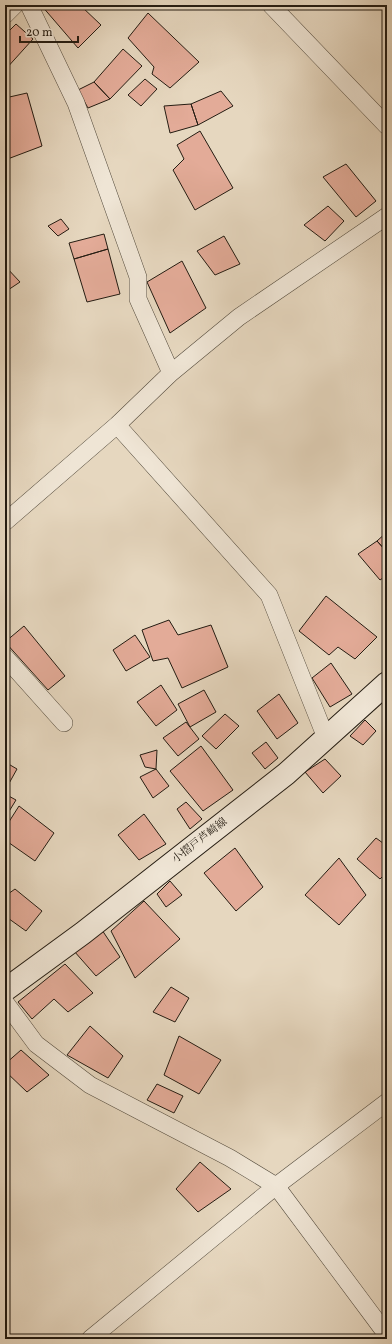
<svg xmlns="http://www.w3.org/2000/svg" width="392" height="1344" font-family="Vollkorn,'Noto Serif JP',serif">
	<rect width="100%" height="100%" fill="#e6d7bf"/>
	<filter id="stains"><feTurbulence type="fractalNoise" baseFrequency=".005" numOctaves="4"/><feColorMatrix values="0 0 0 0 .2 0 0 0 0 .09 0 0 0 0 .02 0 0 0 .5 -.17"/></filter>
	<radialGradient id="worn" r=".72"><stop offset=".6" stop-color="#630" stop-opacity="0"/><stop offset="1" stop-color="#630" stop-opacity=".3"/></radialGradient>
	<!-- building -->
	<path fill="#e3ab98" stroke="#241c12" d="M41 5H82L81 6 101 25 78 48Z
		M148 13 199 62 170 88 152 74 154 67 128 38Z
		M16 24 33 39 5 70V35Z
		M123 49 142 66 110 99 94 82Z
		M145 79 157 89 141 106 128 95Z
		M94 82 110 99 88 108 78 90Z
		M221 91 233 106 198 125 191 104Z
		M27 93 42 146 5 160V98Z
		M191 104 198 125 170 133 164 106Z
		M200 131 233 188 195 210 173 170 184 159 177 145Z
		M346 164 376 201 356 217 323 177Z
		M328 206 344 221 325 241 304 225Z
		M61 219 69 229 58 236 48 226Z
		M104 234 108 249 74 259 69 243Z
		M224 236 240 264 215 275 197 251Z
		M108 249 120 294 87 302 74 259Z
		M182 261 206 308 170 333 147 282Z
		M5 266 20 282 5 292Z
		M387 532V552L377 541Z
		M377 541 387 552V575L380 580 358 554Z
		M326 596 377 637 355 659 338 647 329 655 299 631Z
		M169 620 178 635 211 625 228 667 182 688 168 658 153 661 142 630Z
		M24 626 65 676 48 690 5 642Z
		M135 635 150 657 126 671 113 650Z
		M331 663 352 694 330 707 312 678Z
		M161 685 177 710 156 726 137 702Z
		M204 690 216 712 190 727 178 704Z
		M279 694 298 723 277 739 257 711Z
		M225 714 239 726 216 749 202 736Z
		M365 720 376 731 363 745 350 736Z
		M186 722 199 739 178 756 163 738Z
		M266 742 278 758 265 769 252 753Z
		M201 746 233 790 203 811 170 771Z
		M157 750 156 769 145 767 140 755Z
		M325 759 341 776 323 793 305 772Z
		M5 762 17 769 7 787 5 786Z
		M156 769 169 786 153 798 140 777Z
		M5 794 16 800 5 818Z
		M186 802 202 819 190 829 177 809Z
		M19 806 54 833 35 861 5 840V828Z
		M144 814 166 844 139 860 118 835Z
		M376 838 387 846V872L380 879 357 859Z
		M235 848 263 887 236 911 204 873Z
		M339 858 366 895 339 925 305 895Z
		M170 881 182 895 166 907 157 894Z
		M15 889 42 911 26 931 5 916V892L8 894Z
		M144 901 180 939 135 978 111 931Z
		M100 927 120 957 96 976 74 951Z
		M65 964 93 993 68 1012 54 999 32 1019 18 1002Z
		M171 987 189 998 175 1022 153 1012Z
		M90 1026 123 1056 108 1078 67 1055Z
		M179 1036 221 1060 199 1094 164 1075Z
		M21 1050 49 1075 27 1092 5 1071V1064Z
		M157 1084 183 1096 174 1113 147 1100Z
		M200 1162 231 1189 198 1212 176 1189Z
		M110 1335 116 1339H106Z"/>
	<g fill="none" stroke-linecap="round" stroke-linejoin="round">
		<!-- minor casing -->
		<g stroke="#544b3d" stroke-width="18">
			<path id="minor" d="M29 5 76 103 138 277V299L171 373
				M271 5 387 126
				M5 15 15 5
				M117 425 269 595 326 738
				M5 522 117 425 171 373 239 317 387 216
				M5 657 64 723
				M5 1002 36 1044 90 1085 230 1158 276 1186 387 1335
				M90 1339 276 1186 387 1102"/>
		</g>
		<!-- secondary casing -->
		<g stroke="#241c12" stroke-width="24">
			<path id="secondary" d="M5 990 83 933 286 774 387 683"/>
		</g>
		<!-- minor -->
		<use href="#minor" stroke="#efe5d5" stroke-width="17"/>
		<!-- secondary -->
		<use href="#secondary" stroke="#efe5d5" stroke-width="22"/>
	</g>
	<g text-anchor="middle" dominant-baseline="central" stroke-width="3.5" stroke-linejoin="round" paint-order="stroke">
		<!-- street labels -->
		<g font-size="11" fill="#241c12" stroke="#efe5d5">
			<text transform="translate(200 841) rotate(-38)">小摺戸芦崎線</text>
		</g>
	</g>
	<!-- margin -->
	<rect width="392" height="1344" fill="none" stroke="#e6d7bf" stroke-width="20"/>
	<rect x="6" y="6" width="380" height="1332" fill="none" stroke="#241c12" stroke-width="2"/>
	<rect x="10" y="10" width="372" height="1324" fill="none" stroke="#241c12"/>
	<!-- scale -->
	<path d="M20 36v6h58v-6" fill="none" stroke="#241c12" stroke-width="2"/>
	<text x="26" y="36" font-size="12" fill="#241c12" stroke="#efe5d5" stroke-width="3" paint-order="stroke">20 m</text>
	<rect width="100%" height="100%" filter="url(#stains)"/>
	<rect width="100%" height="100%" fill="url(#worn)"/>
</svg>
